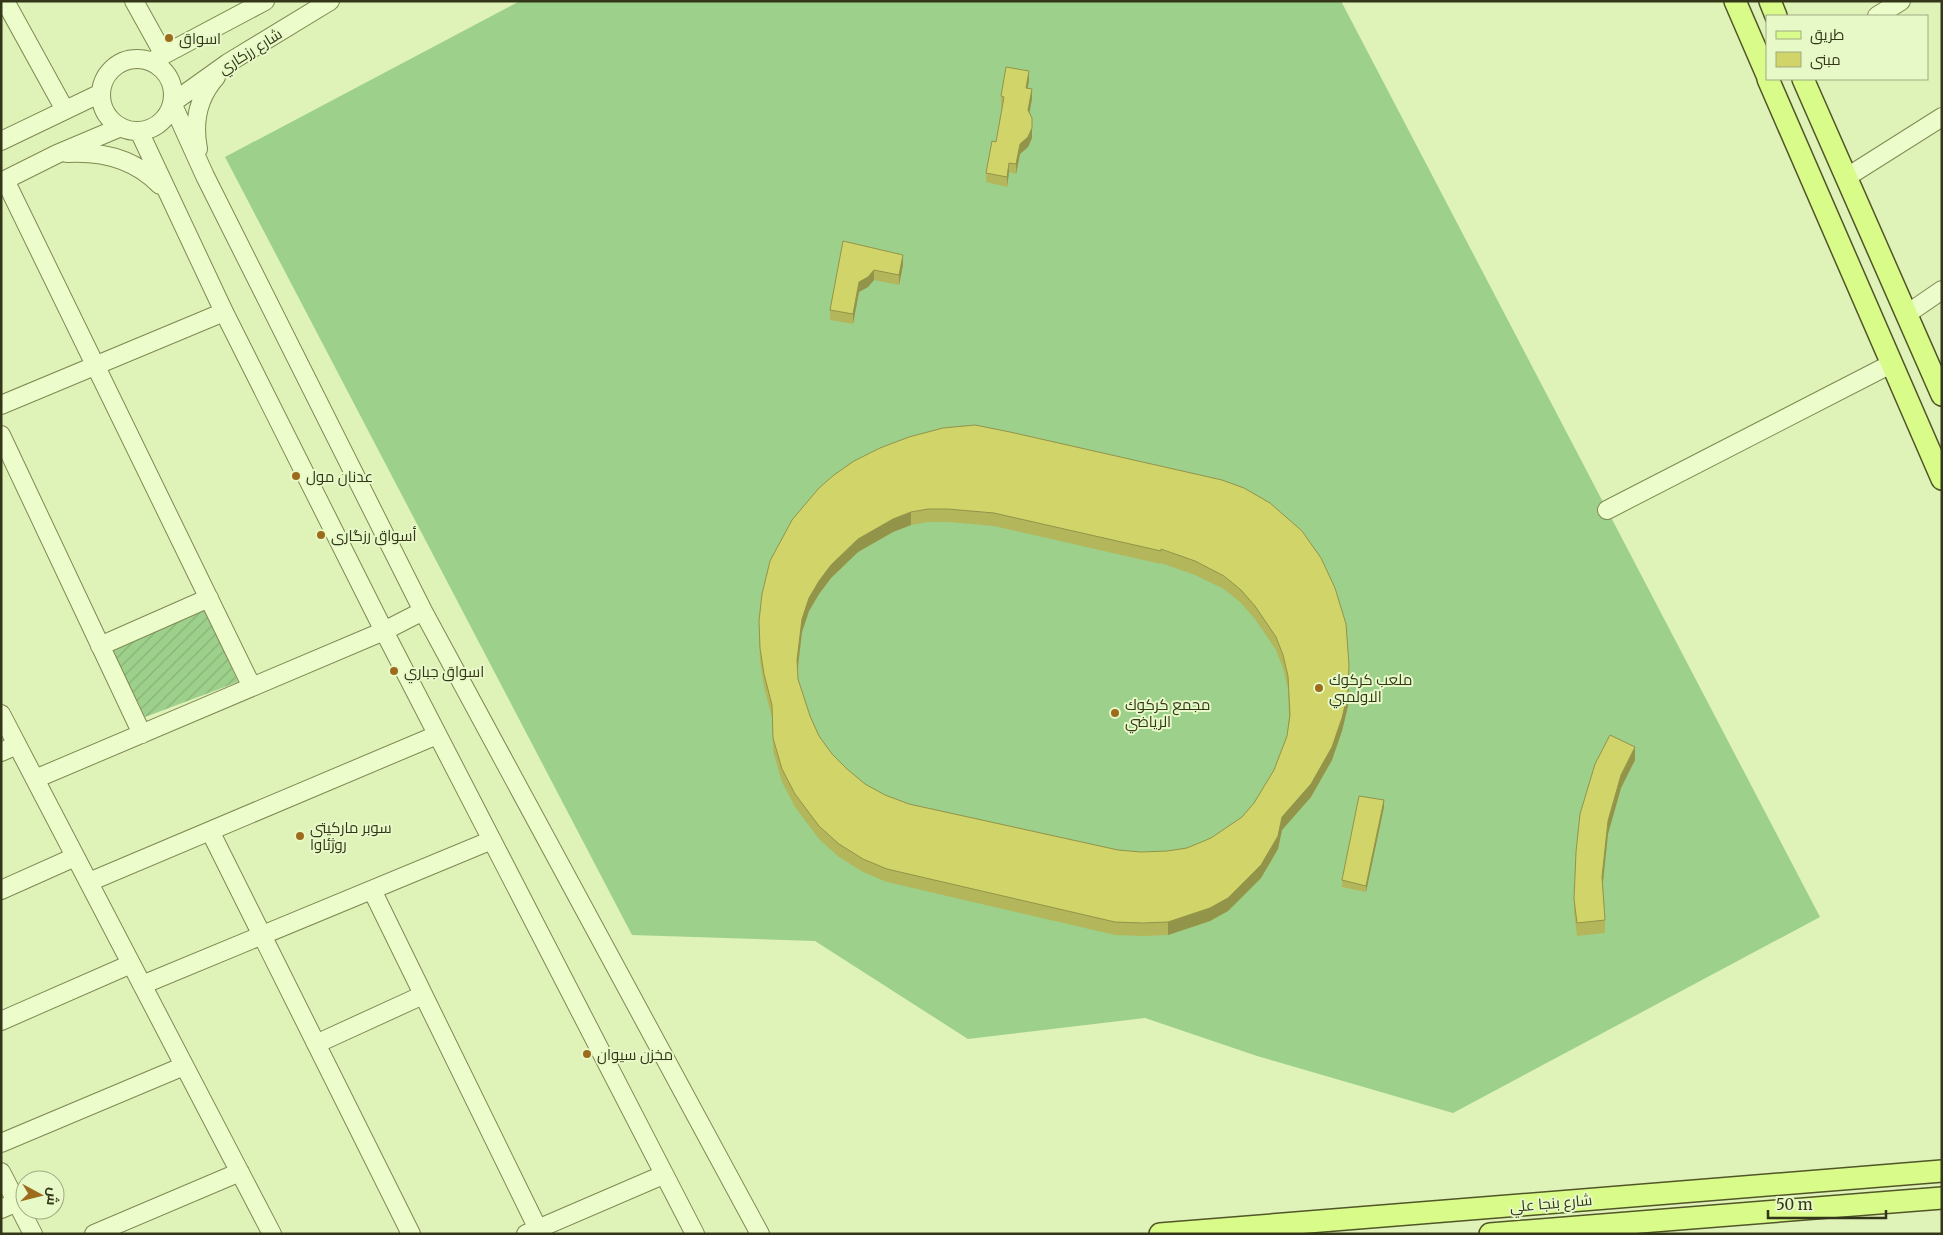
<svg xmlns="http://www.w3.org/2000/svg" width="1943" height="1235" font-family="Merriweather,Cairo,serif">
	<defs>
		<pattern id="garden-furrows" width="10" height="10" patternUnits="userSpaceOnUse" patternTransform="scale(1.25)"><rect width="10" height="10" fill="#9dd08b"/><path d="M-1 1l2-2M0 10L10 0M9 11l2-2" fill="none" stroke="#88b377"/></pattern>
	</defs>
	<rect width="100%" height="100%" fill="#dff2b8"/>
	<!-- garden -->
	<path fill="url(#garden-furrows)" d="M206 610 238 682 145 717 112 650Z"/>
	<!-- pitch -->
	<path fill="#9dd08b" d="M520 1H1341L1820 917 1453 1113 1257 1056 1145 1018 968 1039 815 941 632 935 225 157Z"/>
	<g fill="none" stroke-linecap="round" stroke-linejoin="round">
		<!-- minor casing -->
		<g stroke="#808952" stroke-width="20">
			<path id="minor" d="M5 1 65 110
				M134 1 164 55
				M330 1 228 63 172 103 205 176 423 611 760 1234
				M1877 16 1901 1
				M101 95a36 36 0 1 1 72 0a36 36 0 1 1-72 0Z
				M152 61 265 1
				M139 131 224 312 384 631 695 1234
				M1 141 101 93
				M198 149C193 123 198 97 216 77
				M67 153C102 151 135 159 160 185
				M1847 177 1942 117
				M5 180 252 687
				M1 182 57 154 121 127
				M1907 314 1942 290
				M1 405 224 312
				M1 435 142 734
				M1607 510 1891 364
				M100 646 209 598
				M1 714 272 1234
				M1 752 17 745
				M35 779 384 631 423 611
				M210 831 411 1234
				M89 882 437 735
				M1 890 75 857
				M372 890 538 1229
				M142 985 492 840
				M1 1021 131 964
				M316 1044 423 995
				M1 1143 184 1066
				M1 1172 33 1234
				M1 1209 17 1202
				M94 1234 240 1172
				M526 1234 663 1175"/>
		</g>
		<!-- major casing -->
		<g stroke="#515527" stroke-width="24">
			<path id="major" d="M1735 1 1767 75
				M1770 1 1776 16
				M1768 79 1942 479
				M1803 79 1942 395
				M1160 1234 1942 1171
				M1490 1234 1942 1198"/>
		</g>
		<!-- minor -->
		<use href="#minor" stroke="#ecfccb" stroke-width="18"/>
		<!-- major -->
		<use href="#major" stroke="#d8fb89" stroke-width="21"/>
	</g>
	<!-- wall -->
	<path fill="#b3b65a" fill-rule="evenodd" d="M1029 81 1027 89 1032 99 1029 112 1032 138 1028 147 1020 154 1016 174 1009 172 1007 187 986 182V173L996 142 1002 107 1001 106V96Z
		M843 241 903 265 899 285 874 280 868 287 859 292 853 324 830 320V310Z
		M1222 480 1349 679 1348 706 1342 731 1332 760 1311 797 1282 830 1278 849 1261 878 1228 911 1210 921 1168 935 1143 936 1115 935 887 882 863 872 839 857 819 839 795 807 782 782 773 751 772 718 764 687 760 661 759 635 792 520ZM928 522H948L994 526 1161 564V563L1195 575 1224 589 1241 603 1255 619 1276 650 1283 668 1288 689 1289 718 1287 736 1274 770 1254 803 1242 817 1211 838 1187 848 1167 851 1141 852 1118 850 909 804 885 795 865 784 847 769 832 754 819 736 810 716 798 679V669L802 632 809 611 819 594 831 578 858 552 893 532 911 525Z
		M1635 760 1621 788 1608 834 1603 885 1605 920V933L1577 936 1574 913V899L1595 764Z
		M1384 807 1366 892 1342 887V880Z"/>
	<!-- shaded-wall -->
	<path fill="#92944a" d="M1029 71V81L1026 98V88Z
		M1032 89V99L1028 120V110Z
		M1032 128V138L1028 147 1020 154 1016 174V164L1020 144Z
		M1009 163V172L1007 187V177Z
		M903 255V265L899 285V275Z
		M874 270V280L868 287 859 292 853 324V314L859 282Z
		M911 512V525L893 532 858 552 831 578 819 594 809 611 802 632 797 673V660L802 619 809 598 819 581 831 565 858 539 893 519Z
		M1349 665 1348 706 1342 731 1332 760 1311 797 1282 830 1278 849 1261 878 1228 911 1210 921 1168 935V922L1282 817Z
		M1635 747V760L1621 788 1608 834 1602 890V877L1608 821 1621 775Z
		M1384 800V807L1366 892V886Z"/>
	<!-- building -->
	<path fill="#d0d469" stroke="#92944a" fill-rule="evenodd" d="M1006 67 1029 71 1026 88 1032 89 1028 110 1032 118V128L1028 137 1020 144 1016 164 1009 163 1007 177 986 173 992 141 996 142 1004 97 1001 96Z
		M843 241 903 255 899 275 874 270 868 277 859 282 853 314 830 310Z
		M975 425 1010 432 1222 480 1244 488 1270 503 1302 531 1321 558 1335 588 1346 624 1349 665 1348 693 1342 718 1332 747 1311 784 1282 817 1278 836 1261 865 1228 898 1210 908 1168 922 1143 923 1115 922 887 869 863 859 839 844 819 826 795 794 782 769 773 738 772 705 764 674 760 648 759 621 762 594 770 561 792 520 819 488 834 475 854 461 880 448 909 437 943 428ZM928 509H948L994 513 1161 551V549L1195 561 1224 576 1241 590 1255 606 1276 637 1283 655 1288 676 1290 715 1287 736 1274 770 1254 803 1242 817 1211 838 1187 848 1167 851 1141 852 1118 850 909 804 885 795 865 784 847 769 832 754 819 736 810 716 798 679 797 660 802 619 809 598 819 581 831 565 858 539 893 519 911 512Z
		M1610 735 1635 747 1621 775 1608 821 1602 877 1605 920 1577 923 1574 899 1576 852 1580 814 1595 764Z
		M1359 796 1384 800 1366 886 1342 880Z"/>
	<!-- markers -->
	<g fill="#9d6b1c" stroke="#e8f9c8" stroke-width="2">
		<circle cx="169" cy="38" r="5"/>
		<circle cx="296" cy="476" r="5"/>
		<circle cx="321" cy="535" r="5"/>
		<circle cx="394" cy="671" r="5"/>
		<circle cx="1319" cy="688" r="5"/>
		<circle cx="1115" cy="713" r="5"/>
		<circle cx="300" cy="836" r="5"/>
		<circle cx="587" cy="1054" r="5"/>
	</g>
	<g text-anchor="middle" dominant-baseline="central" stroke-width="4" stroke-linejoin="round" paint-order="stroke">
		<!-- poi labels -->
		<g font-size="15" fill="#333618" stroke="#e8f9c8" text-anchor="start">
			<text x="179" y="38">اسواق</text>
			<text x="306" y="476">عدنان مول</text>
			<text x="331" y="535">أسواق رزگارى</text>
			<text x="404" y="671">اسواق جباري</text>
			<text x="1329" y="679">ملعب كركوك<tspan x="1329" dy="17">الاولمبي</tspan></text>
			<text x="1125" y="704">مجمع كركوك<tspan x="1125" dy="17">الرياضي</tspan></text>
			<text x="310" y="827">سوبر ماركيتى<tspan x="310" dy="17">روژئاوا</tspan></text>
			<text x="597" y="1054">مخزن سيوان</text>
		</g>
		<!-- street labels -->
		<g font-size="15" fill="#333618" stroke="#e8f9c8">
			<text transform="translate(250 51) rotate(-32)">شارع رزكاري</text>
			<text transform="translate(1551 1203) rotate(-5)">شارع بنجا علي</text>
		</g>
	</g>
	<!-- border -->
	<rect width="1943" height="1235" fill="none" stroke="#333618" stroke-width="5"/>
	<!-- legend -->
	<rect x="1766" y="15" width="162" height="65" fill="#e8f9c8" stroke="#a0ab82"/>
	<rect x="1776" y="31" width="25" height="8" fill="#d8fb89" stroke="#a0ab82"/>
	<text x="1810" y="40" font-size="15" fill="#333618">طريق</text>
	<rect x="1776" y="52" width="25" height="15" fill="#d0d469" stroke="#a0ab82"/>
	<text x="1810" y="65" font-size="15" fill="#333618">مبنى</text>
	<!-- north arrow -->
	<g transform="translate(40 1195) rotate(97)"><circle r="24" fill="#e8f9c8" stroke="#a0ab82"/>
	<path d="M0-4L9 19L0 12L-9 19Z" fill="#9d6b1c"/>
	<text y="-8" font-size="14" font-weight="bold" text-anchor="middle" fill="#333618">ش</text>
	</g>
	<!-- scale -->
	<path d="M1768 1210v8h118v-8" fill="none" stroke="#333618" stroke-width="2.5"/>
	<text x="1776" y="1210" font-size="15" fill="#333618" stroke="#e8f9c8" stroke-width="4" paint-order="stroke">50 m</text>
</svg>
